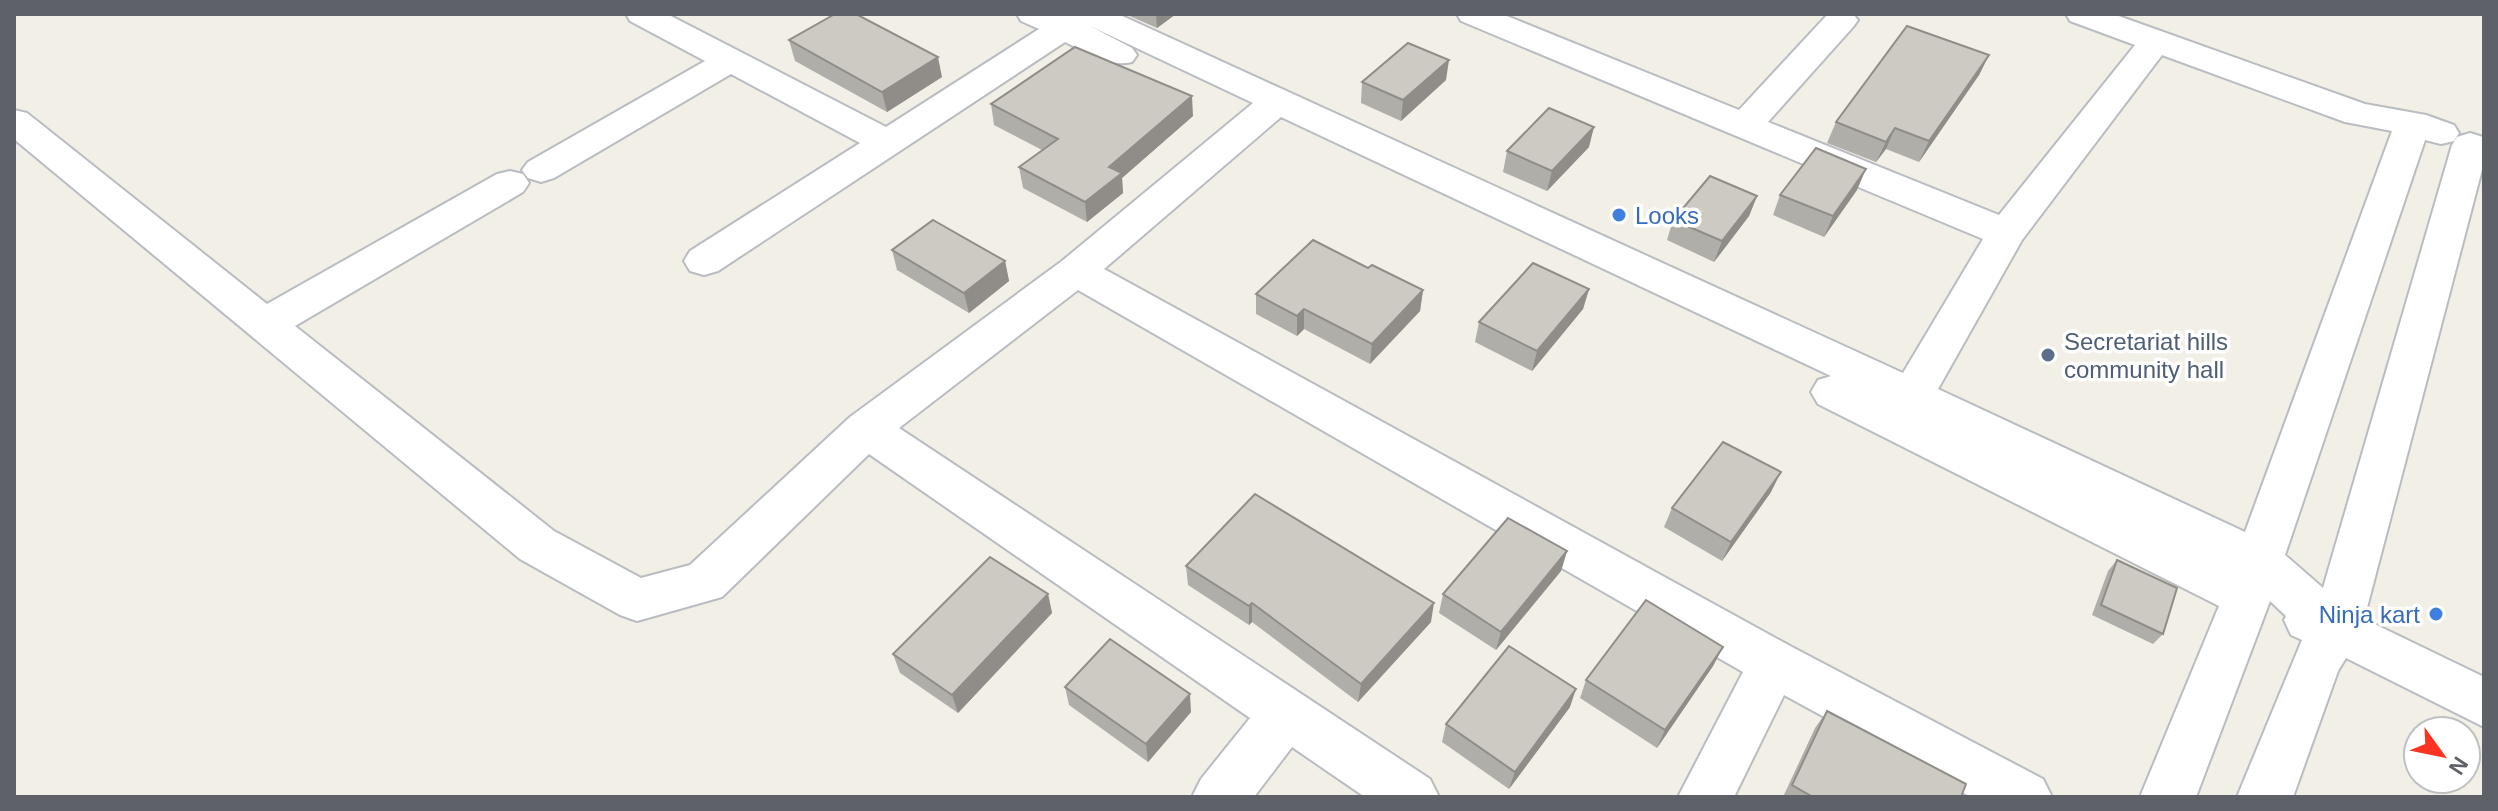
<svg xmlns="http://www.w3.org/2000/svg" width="2498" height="811" font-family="Helvetica,sans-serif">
	<rect width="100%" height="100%" fill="#f1efe6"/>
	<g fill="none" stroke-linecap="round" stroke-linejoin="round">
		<!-- minor casing -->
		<g stroke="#b9bcc1" stroke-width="4">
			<path id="minor" d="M626 14H667L886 127 1039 29 1021 21 1017 14H1118L1903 373 1983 239 1461 21 1457 14H1502L1739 110 1828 14H1853L1858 20 1853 27 1768 122 1999 215 2135 45 2070 21 2066 14H2113L2365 104 2426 115 2454 125 2459 133 2454 141 2441 144 2425 140 2285 555 2323 588 2452 145 2457 137 2470 133 2483 137 2484 162 2364 619 2484 677V727L2346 658 2338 671 2293 797H2237L2302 640 2291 635 2284 620 2286 616 2270 601 2196 797H2140L2219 606 1818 404 1811 392 1818 380 1831 376 1281 117 1104 269 1792 647 2043 779 2052 797H1971L1784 695 1734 797H1678L1743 672 1078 290 899 428 1430 779 1439 797H1365L1292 747 1254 797H1192L1201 779 1250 718 869 454 722 597 637 621 620 615 520 559 14 139V110L27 113 267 304 497 174 510 171 523 174 529 183 523 192 295 326 554 531 641 578 690 565 850 417 1062 261 1253 103 1090 26 1132 48 1137 55 1132 62C1108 68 1086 52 1065 42L718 271 704 275 690 271 684 261 690 251 860 143 731 74 554 178 541 182 528 178 522 170 528 162 705 61 630 21ZM2162 55 2345 122 2392 131 2245 532 1938 389 2022 240Z"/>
		</g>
		<!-- minor -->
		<use href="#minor" fill="#fff" fill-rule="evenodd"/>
	</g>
	<!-- wall -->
	<path fill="#b0aea8" d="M1125 14H1176L1157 28Z
		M789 40 942 77 887 112 795 61Z
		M1989 55 1979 75 1919 162 1886 149 1876 162 1827 143 1836 122Z
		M1446 80 1401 121 1361 103 1362 82Z
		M991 104 1193 116 1122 178 1123 193 1087 222 1023 188 1019 167 1042 150 994 125Z
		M1589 147 1547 191 1503 172 1507 151Z
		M1857 190 1824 237 1773 215 1780 195Z
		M1757 196 1749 216 1714 262 1667 240 1673 220Z
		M892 250 1005 261 1009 281 969 313 897 270Z
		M1368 268 1423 290 1420 311 1370 364 1304 329 1297 336 1256 314V294Z
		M1589 289 1583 309 1532 371 1475 342 1479 322Z
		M1771 492 1722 561 1664 527 1672 508Z
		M1567 551 1561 571 1496 650 1439 613 1443 594Z
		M2117 560 2163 634 2153 644 2092 615 2108 571Z
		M1186 566 1431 622 1358 702 1252 622 1249 625 1188 585Z
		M1048 594 1052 613 958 713 900 673 893 654Z
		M1723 647 1713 666 1657 748 1580 698 1586 680Z
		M1065 687 1191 712 1148 762 1069 705Z
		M1570 707 1509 789 1442 742 1446 724Z
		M1827 711 1961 797H1783L1815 728Z"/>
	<!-- shaded-wall -->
	<path fill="#908d88" d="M1156 14H1176L1157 28Z
		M1989 55 1979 75 1919 162 1929 141Z
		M938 57 942 77 887 112 882 92Z
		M1449 60 1446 80 1401 121 1403 100Z
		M1192 96 1193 116 1122 178 1123 193 1087 222 1085 202 1109 167Z
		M1594 127 1589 147 1547 191 1552 171Z
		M1895 128 1886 149 1876 162 1886 142Z
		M1866 169 1857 190 1824 237 1833 216Z
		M1757 196 1749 216 1714 262 1722 241Z
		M1005 261 1009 281 969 313 964 293Z
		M1589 289 1583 309 1532 371 1537 351Z
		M1423 290 1420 311 1370 364 1372 344Z
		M1304 309V329L1297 336V316Z
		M1781 472 1771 492 1722 561 1731 542Z
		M1567 551 1561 571 1496 650 1501 632Z
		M1048 594 1052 613 958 713 952 695Z
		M1252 603V622L1249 625V606Z
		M1434 603 1431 622 1358 702 1361 684Z
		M1723 647 1713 666 1657 748 1665 730Z
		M1576 689 1570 707 1509 789 1515 772Z
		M1190 694 1191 712 1148 762 1146 744Z"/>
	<!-- building -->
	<path fill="#cdcac3" stroke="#908d88" stroke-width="2" d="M835 14H856L938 57 882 92 789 40Z
		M1907 26 1989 55 1929 141 1895 128 1886 142 1836 122Z
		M1408 43 1449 60 1403 100 1362 82Z
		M1075 47 1192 96 1109 167 1122 173 1085 202 1019 167 1058 139 991 104Z
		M1549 108 1594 127 1552 171 1507 151Z
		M1816 148 1866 169 1833 216 1780 195Z
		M1710 176 1757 196 1722 241 1673 220Z
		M933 220 1005 261 964 293 892 250Z
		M1313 240 1368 268 1372 265 1423 290 1372 344 1304 309 1297 316 1256 294Z
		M1533 263 1589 289 1537 351 1479 322Z
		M1723 442 1781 472 1731 542 1672 508Z
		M1255 494 1434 603 1361 684 1252 603 1249 606 1186 566Z
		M1508 518 1567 551 1501 632 1443 594Z
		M990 557 1048 594 952 695 893 654Z
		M2117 560 2177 588 2163 634 2101 605Z
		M1646 600 1723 647 1665 730 1586 680Z
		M1110 639 1190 694 1146 744 1065 687Z
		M1509 646 1576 689 1515 772 1446 724Z
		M1827 711 1966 784 1961 797H1813L1792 785Z"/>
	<!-- markers -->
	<g fill="#3f7fe0" stroke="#fff" stroke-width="3">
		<circle cx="1619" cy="215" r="8"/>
		<circle cx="2436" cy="614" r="8"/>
	</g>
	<circle fill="#5c6f8a" stroke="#fff" stroke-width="3" cx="2048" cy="355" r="8"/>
	<g text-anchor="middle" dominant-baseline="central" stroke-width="7" stroke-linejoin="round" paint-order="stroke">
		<!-- shop labels -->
		<g font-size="24" fill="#366cbe" stroke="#fff" text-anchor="start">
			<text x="1635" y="215">Looks</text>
			<text x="2420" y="614" text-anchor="end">Ninja kart</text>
		</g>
		<!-- service labels -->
		<g font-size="24" fill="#4e5e75" stroke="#fff" text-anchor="start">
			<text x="2064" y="341">Secretariat hills<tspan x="2064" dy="28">community hall</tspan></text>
		</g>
	</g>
	<!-- border -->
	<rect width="2498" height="811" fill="none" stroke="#5e6268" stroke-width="32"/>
	<!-- north arrow -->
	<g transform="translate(2442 755) rotate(123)"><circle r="38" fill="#ffffff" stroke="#bfc0c3" stroke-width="2"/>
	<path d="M0-6L14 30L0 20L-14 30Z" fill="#fa3323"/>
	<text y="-12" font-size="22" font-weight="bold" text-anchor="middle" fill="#5e6268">N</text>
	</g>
</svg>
